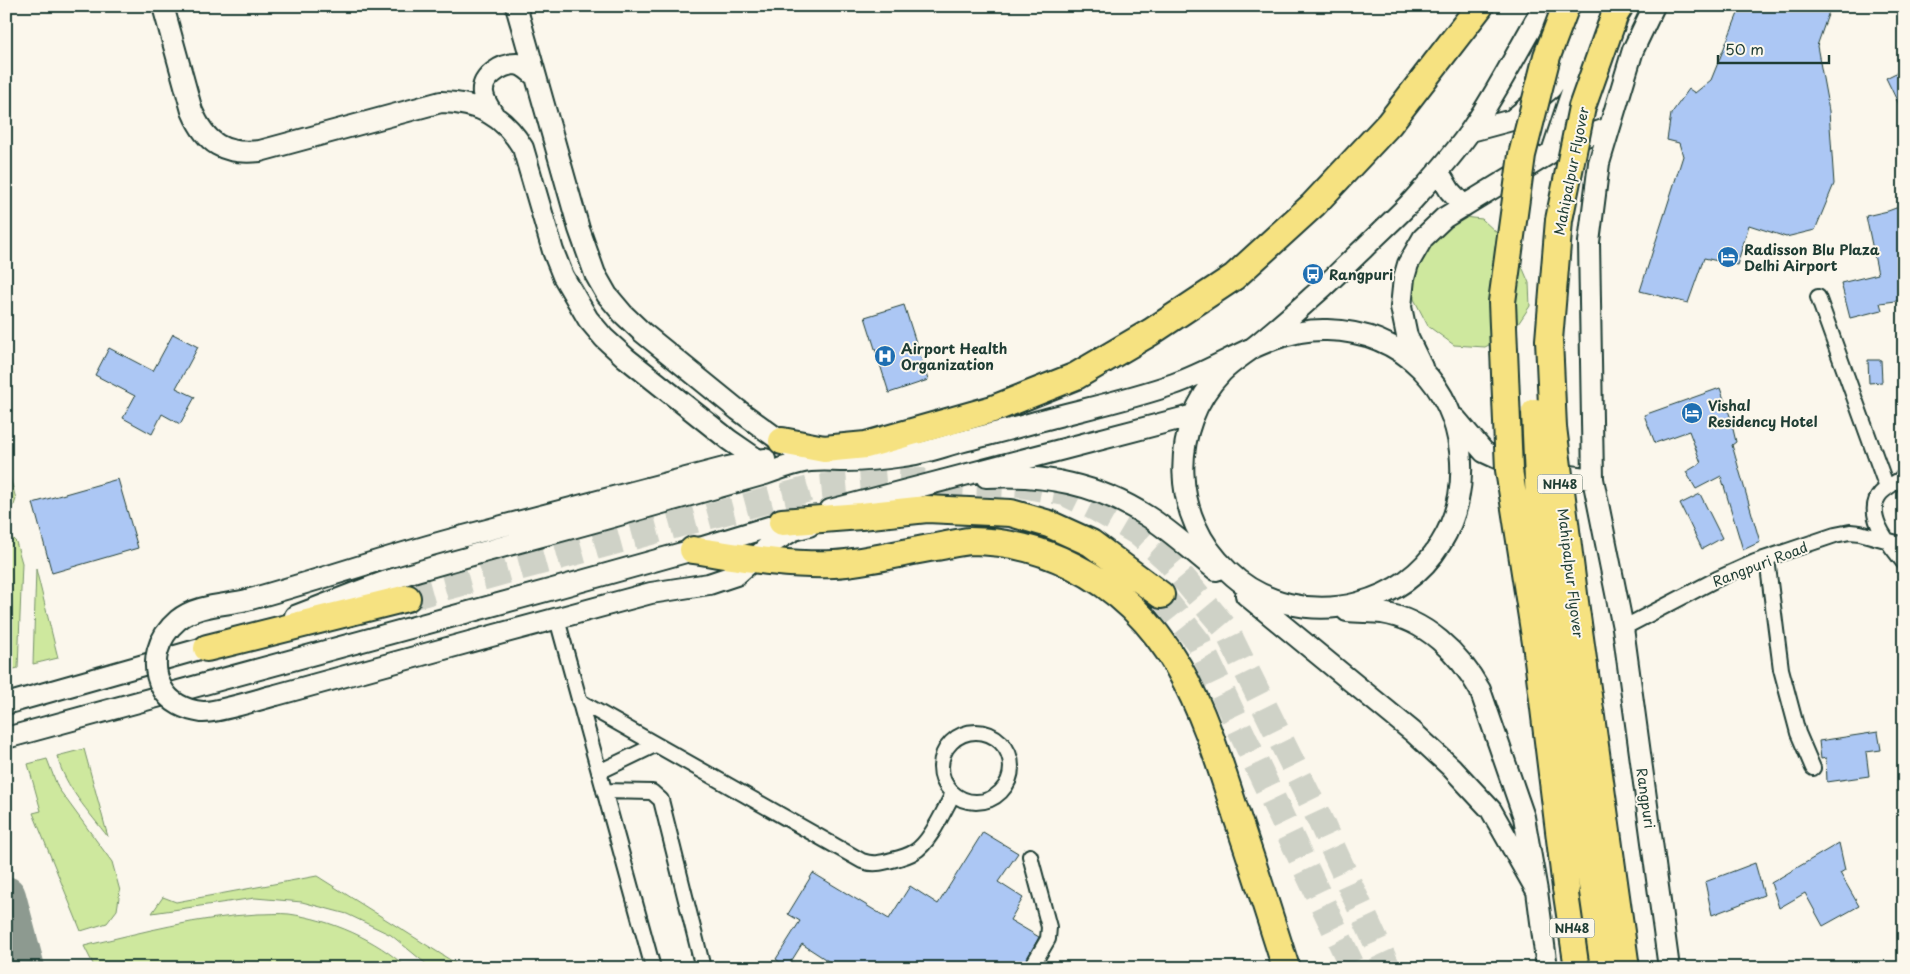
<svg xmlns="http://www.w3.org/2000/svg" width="1910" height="974" font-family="'Playpen Sans',sans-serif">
	<rect width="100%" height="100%" fill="#fbf7ec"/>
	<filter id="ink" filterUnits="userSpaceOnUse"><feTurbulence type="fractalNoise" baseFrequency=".02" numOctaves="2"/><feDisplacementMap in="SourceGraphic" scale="10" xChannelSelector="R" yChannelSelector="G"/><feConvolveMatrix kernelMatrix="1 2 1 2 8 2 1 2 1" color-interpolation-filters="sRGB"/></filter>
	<g filter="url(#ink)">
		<!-- green -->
		<path fill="#cee89e" stroke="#769269" d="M1463 217 1482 219 1498 234 1518 257 1529 283 1530 306 1512 333 1485 347 1454 345 1428 326 1414 299 1411 276 1428 238Z
			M6 463 16 499 14 505 6 510Z
			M6 532 16 542 22 563 18 668 6 671Z
			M36 569 58 658 33 664Z
			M84 749 108 837C89 812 65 787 57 756Z
			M47 759 58 788 112 862 120 891 117 910 107 923 81 931 33 813 41 811 28 764Z
			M317 876 463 968H431L391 935 347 914 302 902 255 898 152 913 163 897 176 902Z
			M258 914C269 914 279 913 289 914 331 920 376 939 407 968H95L84 946C142 932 199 917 258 914Z"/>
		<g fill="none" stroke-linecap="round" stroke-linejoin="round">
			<!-- taxiway -->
			<path stroke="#8d9a90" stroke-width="40" d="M6 896 25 968"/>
		</g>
		<!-- building -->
		<path fill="#acc7f4" stroke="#1f3d34" d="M1741 6H1831L1817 46 1829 111 1834 184 1815 230 1786 237 1749 225 1737 265 1704 258 1688 303 1640 291 1683 156 1679 143 1667 140 1671 114 1689 89 1695 93 1711 80Z
			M1904 69V115L1886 78Z
			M1904 205V300L1880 303 1882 310 1850 318 1841 283 1878 274 1866 216 1888 211Z
			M904 305 928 380 889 393 865 317Z
			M173 334 198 347 176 388 195 397 180 424 162 414 152 434 123 418 135 396 95 375 109 348 153 371Z
			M1868 360H1881L1882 382 1869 383Z
			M1720 388 1730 416 1736 442 1732 445 1760 542 1743 550 1721 476 1696 489 1686 472 1701 463 1689 431 1655 443 1644 415Z
			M118 479 138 548 52 573 33 503Z
			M1700 494 1722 538 1702 549 1680 504Z
			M1878 732 1881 750 1866 752 1869 776 1827 782 1826 758 1821 759 1819 741Z
			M983 832 1018 853 998 882 1023 898 1010 920 1039 937 1022 968H839L802 944 787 968 776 959 800 921 788 914 813 873 889 919 910 886 938 904Z
			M1839 843 1845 870 1840 873 1859 906 1823 926 1805 893 1779 908 1771 883Z
			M1755 863 1764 895 1712 915 1705 882Z"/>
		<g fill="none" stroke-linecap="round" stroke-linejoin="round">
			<!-- highway-tunnel -->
			<path stroke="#cfd2c7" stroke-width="26" stroke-dasharray="26 13" stroke-linecap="butt" d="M1161 595 1199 643 1353 968
				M407 598 817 487 897 480 1022 485 1065 493 1095 508 1138 533 1168 560 1226 629 1313 805 1388 968"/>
			<!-- street casing -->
			<g stroke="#1f3d34" stroke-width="18">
				<path id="street" d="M1818 297 1887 488
					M1904 477C1896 482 1887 487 1881 493 1862 514 1891 546 1904 563
					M1767 559 1781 669 1798 733 1813 768
					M557 619 653 968
					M1623 628 1717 579 1755 562 1835 535 1850 532 1860 533 1904 545
					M579 701 862 861C873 865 881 863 892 860 900 858 908 856 914 852 930 843 944 810 953 794
					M941 767a35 35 0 1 1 70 0a35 35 0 1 1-70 0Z
					M599 772 655 745
					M604 791 652 792 661 800 703 968
					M1030 856 1049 927 1048 939 1031 968"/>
			</g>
			<!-- secondary casing -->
			<g stroke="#1f3d34" stroke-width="24">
				<path id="secondary" d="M163 6 192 111C206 144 224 155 260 151L441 102C479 103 503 115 523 148L553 251 563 276 588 319 604 338 626 358 729 440 774 471
					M516 6 579 229 595 274 607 295 623 314 642 332 738 410 793 450
					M1654 6 1633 50 1599 163 1589 242 1593 479 1623 628 1669 968
					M493 114C489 108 484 101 483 93 481 77 502 64 516 64 524 65 531 72 536 77
					M1471 131 1512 120 1551 88 1562 70 1585 6
					M1552 152 1591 34 1605 6
					M1438 171 1450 191 1464 206
					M1422 367 1407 336 1401 307 1404 278 1408 264 1423 238 1444 218 1552 152 1572 141 1609 128
					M1456 419 1484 452 1523 470 1593 479
					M986 477C1044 474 1097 484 1147 516 1171 531 1193 552 1216 570
					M830 510 1194 415
					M464 536 728 467 765 459
					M1246 595 1413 732 1451 767 1491 810 1537 891
					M1347 611C1359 612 1371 612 1382 613 1426 620 1459 653 1480 690L1524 817 1537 891 1547 968
					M295 616C335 601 375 584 416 571 487 550 559 532 630 512 675 499 720 487 765 474 776 470 787 466 799 463 814 459 829 461 845 461 864 461 884 459 903 456 922 454 941 447 960 442 986 435 1013 429 1039 421 1084 409 1131 399 1174 384 1226 366 1271 328 1327 330 1487 334 1512 562 1358 603 1313 615 1262 604 1228 571 1171 518 1168 428 1222 372 1233 361 1247 353 1259 343 1277 328 1295 313 1312 297 1330 282 1346 265 1363 249 1380 232 1397 217 1413 200 1432 179 1458 150 1473 127 1499 89 1520 46 1544 6
					M484 638 651 593 709 584 736 575 772 543 794 530 809 526
					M6 704 221 643
					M6 738 553 589 693 550 795 519"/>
			</g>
			<!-- highway casing -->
			<g stroke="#1f3d34" stroke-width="30">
				<path id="highway" d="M782 441 824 449 866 445 993 409 1076 376 1151 332 1234 277 1313 205 1389 124 1480 6
					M782 522 861 516 927 509 1011 513 1049 524 1091 543 1161 595
					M693 550C740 557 787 566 834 564 867 562 904 552 936 547 947 545 959 542 970 541 1005 541 1042 550 1073 566 1176 617 1204 715 1237 817 1254 867 1270 917 1286 968
					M207 648 407 598
					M1566 888 1578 968"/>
			</g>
			<!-- street -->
			<use href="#street" stroke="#fbf7ec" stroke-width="14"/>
			<!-- secondary -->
			<use href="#secondary" stroke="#fbf7ec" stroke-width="20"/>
			<!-- highway -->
			<use href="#highway" stroke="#f6e281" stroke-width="26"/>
			<!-- secondary-bridge casing -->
			<g stroke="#1f3d34" stroke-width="24" stroke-linecap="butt">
				<path id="secondary-bridge" d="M464 536C391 555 320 580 247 600 225 605 196 605 178 620 158 637 149 663 162 688 170 703 186 710 202 712 216 713 260 699 276 695 345 676 414 657 484 638"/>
			</g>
			<!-- highway-bridge casing -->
			<g stroke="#1f3d34" stroke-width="30" stroke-linecap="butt">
				<path id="highway-bridge" d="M1620 6 1615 14 1582 107 1559 220 1549 340 1553 427 1575 602 1626 968
					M1535 412 1539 503 1558 650 1604 968
					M1566 888 1536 643 1509 470 1502 302 1522 155 1547 56 1566 6"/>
			</g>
			<!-- secondary-bridge -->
			<use href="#secondary-bridge" stroke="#fbf7ec" stroke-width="20"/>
			<!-- highway-bridge -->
			<use href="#highway-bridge" stroke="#f6e281" stroke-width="26"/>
		</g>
	</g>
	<!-- icons -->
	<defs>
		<g id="hotel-disc" transform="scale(1.125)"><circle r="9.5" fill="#1f6fb2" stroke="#fbf7ec"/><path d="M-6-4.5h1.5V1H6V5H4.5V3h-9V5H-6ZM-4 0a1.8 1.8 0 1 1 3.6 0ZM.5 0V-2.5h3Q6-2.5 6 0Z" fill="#fff"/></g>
		<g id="bus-disc" transform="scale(1.125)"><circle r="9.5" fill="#1f6fb2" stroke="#fbf7ec"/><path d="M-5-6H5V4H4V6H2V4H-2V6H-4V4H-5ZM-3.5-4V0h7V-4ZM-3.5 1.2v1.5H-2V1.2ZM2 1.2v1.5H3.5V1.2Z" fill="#fff"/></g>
		<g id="hospital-disc" transform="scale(1.125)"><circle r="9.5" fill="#1f6fb2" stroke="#fbf7ec"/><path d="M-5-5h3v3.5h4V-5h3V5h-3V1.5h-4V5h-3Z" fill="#fff"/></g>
	</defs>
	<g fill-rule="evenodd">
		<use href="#hotel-disc" x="1728" y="257"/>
		<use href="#bus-disc" x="1313" y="274"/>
		<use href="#hospital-disc" x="885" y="356"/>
		<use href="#hotel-disc" x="1692" y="413"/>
	</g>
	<g text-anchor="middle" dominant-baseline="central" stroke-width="4" stroke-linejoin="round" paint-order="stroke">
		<!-- shield labels -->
		<g fill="#fbf7ec" stroke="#61756b" stroke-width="1">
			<rect x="1537.5" y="474.5" width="45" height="19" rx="4"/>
			<rect x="1549.5" y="918.5" width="45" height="19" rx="4"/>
		</g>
		<g font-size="12" font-weight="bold" fill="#1f3d34">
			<text x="1560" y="484">NH48</text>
			<text x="1572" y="928">NH48</text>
		</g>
		<!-- street labels -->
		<g font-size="14" fill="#1f3d34" stroke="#fbf7ec">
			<text transform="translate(1571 171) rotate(-79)">Mahipalpur Flyover</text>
			<text transform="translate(1760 564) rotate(-21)">Rangpuri Road</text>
			<text transform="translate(1571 573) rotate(83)">Mahipalpur Flyover</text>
			<text transform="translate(1646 798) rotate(82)">Rangpuri</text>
		</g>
		<!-- poi labels -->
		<g font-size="14" font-weight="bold" fill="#1f3d34" stroke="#fbf7ec" text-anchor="start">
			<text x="1744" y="249">Radisson Blu Plaza<tspan x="1744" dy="16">Delhi Airport</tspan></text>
			<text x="1329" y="274">Rangpuri</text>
			<text x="901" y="348">Airport Health<tspan x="901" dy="16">Organization</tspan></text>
			<text x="1708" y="405">Vishal<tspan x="1708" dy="16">Residency Hotel</tspan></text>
		</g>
	</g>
	<!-- margin -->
	<rect width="1910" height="974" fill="none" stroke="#fbf7ec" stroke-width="25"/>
	<rect x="12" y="12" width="1885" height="949" fill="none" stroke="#1f3d34" stroke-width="2" filter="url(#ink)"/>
	<!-- scale -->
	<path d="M1718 55v8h111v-8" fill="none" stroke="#1f3d34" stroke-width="2.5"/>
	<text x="1725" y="55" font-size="15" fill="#1f3d34" stroke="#fbf7ec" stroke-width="4" paint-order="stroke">50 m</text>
</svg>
